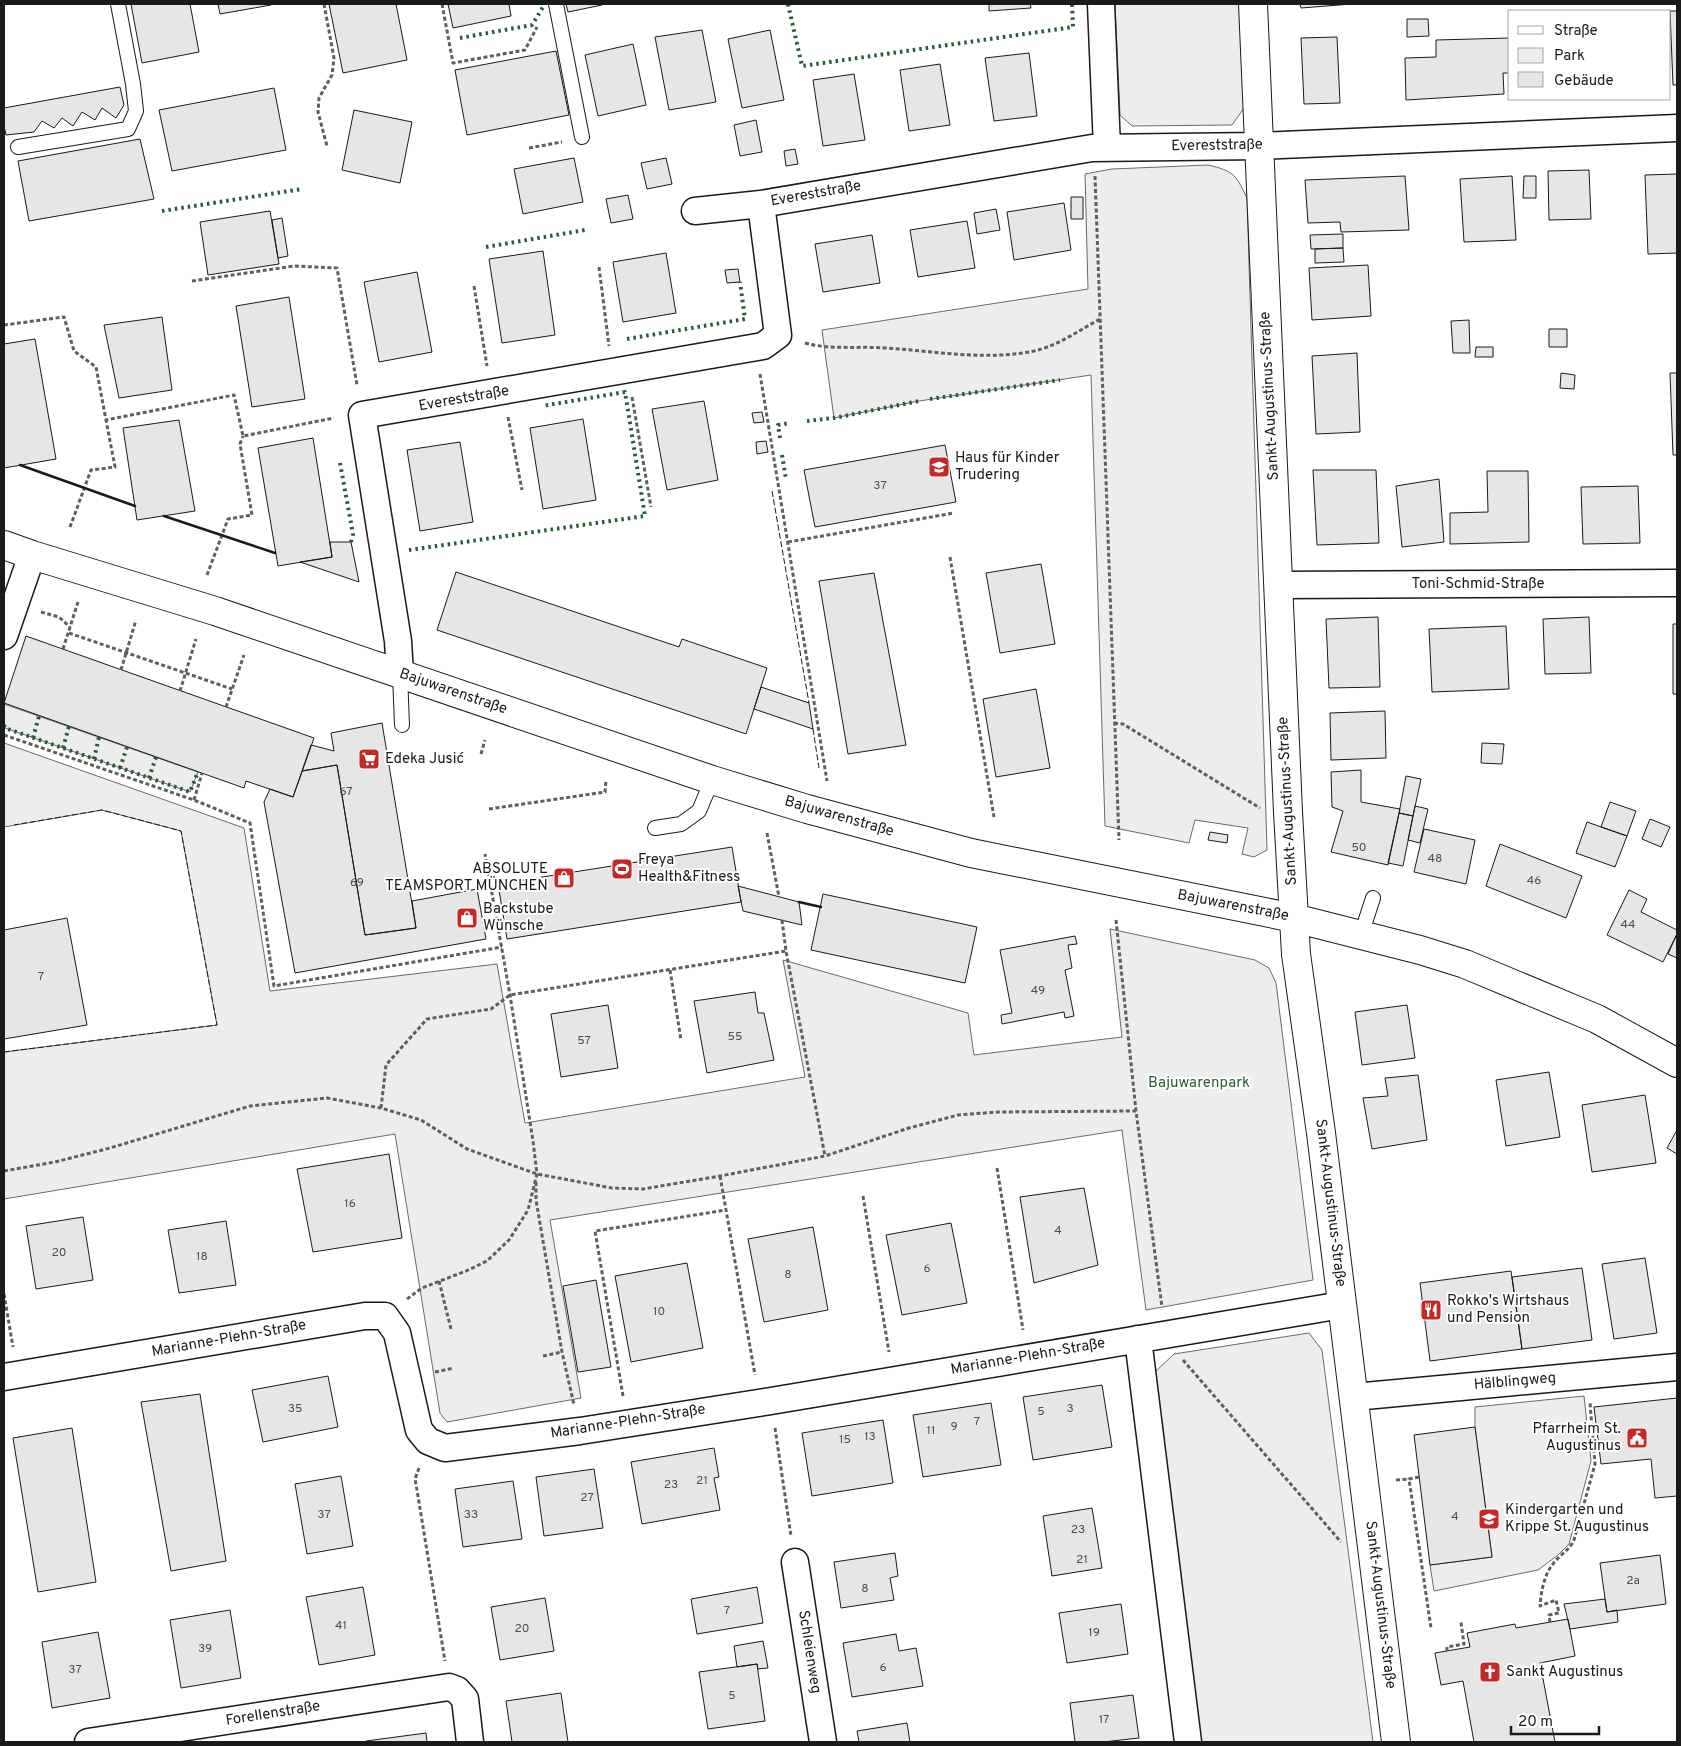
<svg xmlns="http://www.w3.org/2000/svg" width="1681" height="1746" font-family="Overpass,sans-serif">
	<rect width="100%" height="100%" fill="#fff"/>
	<!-- green -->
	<path fill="#ededed" stroke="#6a6a6a" d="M1115 4H1240L1244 108 1232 125 1132 126 1120 115Z
		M1208 165C1234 171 1236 175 1247 198L1267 850 1254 857 1242 854 1248 828 1195 820 1189 843 1105 826 1091 375 919 401 834 418 822 330 1088 289 1085 174 1112 169Z
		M4 704 198 772 190 792 5 728 4 725Z
		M4 743 244 828 270 991 497 964 525 1123 805 1077 783 960 968 1013 974 1055 1122 1037 1110 929 1255 960 1269 968 1276 983 1313 1280 1146 1310 1122 1130 550 1220 581 1398 447 1422 440 1413 395 1134 4 1199V1052L217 1025 181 831 102 810 4 827Z
		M1309 1333 1322 1350 1373 1742H1201L1155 1372 1174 1354Z
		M1584 1396 1591 1461 1569 1544 1558 1555 1538 1570 1434 1591 1430 1565 1492 1557 1475 1427V1407Z"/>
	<!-- building -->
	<path fill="#e6e6e6" stroke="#1a1a1a" d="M131 4H190L199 52 142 63Z
		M218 4H271V5L220 14Z
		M329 4H396L407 60 343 73Z
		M448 4H509L511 16 453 28Z
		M566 4H602V5L568 12Z
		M989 4H1030L1031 8 989 11Z
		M1300 4H1352L1301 8Z
		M1670 11H1677V85H1673Z
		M1407 19H1428L1429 36 1407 37Z
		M702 30 716 102 669 110 655 37Z
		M770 30 784 100 742 108 728 39Z
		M1337 37 1340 103 1304 104 1301 38Z
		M1510 38V73H1503L1504 94 1406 100 1405 58 1436 57V40Z
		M633 44 646 105 598 116 585 55Z
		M556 51 569 115 467 135 455 70Z
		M1029 53 1037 116 994 121 985 58Z
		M940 64 950 125 909 131 900 70Z
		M854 74 865 140 823 146 813 80Z
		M120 87 124 105 116 118 102 108 95 120 82 112 73 126 62 118 54 128 42 121 34 132 6 135 4 126V108Z
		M274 88 286 150 172 171 159 110Z
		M354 110 412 122 400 183 342 170Z
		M756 120 762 152 740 156 734 125Z
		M140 139 154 199 29 221 18 161Z
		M795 149 798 164 786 166 784 151Z
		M574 158 583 202 523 214 514 169Z
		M666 158 672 184 647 189 641 163Z
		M1589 170 1591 219 1549 220 1548 171Z
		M1677 174V253L1648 254 1645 175Z
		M1405 176 1409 230 1341 232 1340 222 1308 223 1305 180Z
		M1512 176 1516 240 1464 242 1460 179Z
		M1524 176H1536V198H1523Z
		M628 195 633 219 611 223 606 199Z
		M1071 197H1083V219H1071Z
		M1064 203 1071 250 1014 260 1007 212Z
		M996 209 1000 230 977 234 974 213Z
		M270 211 279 264 208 275 200 222Z
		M282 218 288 256 278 258 272 220Z
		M967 221 975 268 918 277 910 230Z
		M1343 234V248L1311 249 1310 235Z
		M872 235 880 283 823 292 815 244Z
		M1343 248 1344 262 1315 263V249Z
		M543 251 555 335 502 343 489 259Z
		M666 253 676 313 623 322 613 262Z
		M1368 265 1371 316 1312 320 1309 268Z
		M738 269 740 282 727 283 725 270Z
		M417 272 432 352 379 362 364 282Z
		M289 297 305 399 252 407 236 306Z
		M162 317 172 390 119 398 104 325Z
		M1469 320 1470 353H1453L1451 321Z
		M1549 329H1567V347H1549Z
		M35 339 56 459 4 468V344Z
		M1476 347H1493V357H1475Z
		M1357 353 1360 432 1316 434 1312 356Z
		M1561 373 1575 375 1574 389 1560 388Z
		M1670 373H1677V455H1673Z
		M704 401 718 480 667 490 652 409Z
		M762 412 764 422 754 423 752 413Z
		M583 419 596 500 543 509 530 428Z
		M179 420 195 511 137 520 123 428Z
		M313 438 332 557 278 566 258 448Z
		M766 441 768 452 757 454 756 442Z
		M460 442 473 522 420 531 407 450Z
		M945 445 956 502 815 527 804 470Z
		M1313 470H1376L1379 543 1317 545Z
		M1487 471H1528L1529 542 1450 544V513L1488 512Z
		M1439 479 1444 542 1402 547 1396 486Z
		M1638 486 1640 543 1583 544 1581 487Z
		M330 542H351L359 582 300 562 332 557Z
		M1041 564 1055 644 1000 653 986 573Z
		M456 572 679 647 682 639 767 668 746 734 437 630Z
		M874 573 906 745 848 754 819 581Z
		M1378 617 1380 687 1329 688 1326 619Z
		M1589 617 1591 673 1545 674 1543 619Z
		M1673 624H1677V694H1673Z
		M1506 626 1509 689 1432 692 1429 629Z
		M26 636 314 738 293 797 246 781 244 788 4 703Z
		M761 687 809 703 813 729 754 709Z
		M1036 689 1050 768 996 777 983 699Z
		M1385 711 1386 758 1331 760 1330 713Z
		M382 723 416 928 365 935 337 765 302 771 311 745 334 751 331 733Z
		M1482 743 1504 744 1502 764 1481 763Z
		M337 765 365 935 416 928 412 901 477 889 486 939 295 973 264 802 270 789 293 797 302 771Z
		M1361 770V802L1400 809 1388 865 1331 852 1343 811 1332 807 1331 772Z
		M1406 776 1421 779 1413 816 1399 813Z
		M1610 802 1636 811 1627 836 1601 827Z
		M1415 806 1428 809 1420 843 1408 840Z
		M1399 813 1413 816 1403 866 1388 863Z
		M1650 819 1670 827 1661 847 1642 839Z
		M1587 822 1627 836 1615 867 1576 853Z
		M1424 829 1475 840 1466 884 1414 872Z
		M1210 832 1228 835 1227 843 1208 840Z
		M1500 844 1582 876 1566 918 1486 886Z
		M732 847 741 902 507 939 498 884Z
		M738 886 799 902 802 925 743 911Z
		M1629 890 1647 899 1641 912 1677 930V934L1663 962 1607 935Z
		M823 894 977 927 965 983 811 950Z
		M67 918 87 1025 4 1039V930Z
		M1677 934V958L1668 954Z
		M1075 936 1077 944 1068 945 1072 968 1065 970 1074 1016 1065 1018 1064 1012 1002 1024 1001 1015 1012 1013 1000 950Z
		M755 992 758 1013H764L774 1060 707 1073 694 1001Z
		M608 1005 618 1068 561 1077 551 1014Z
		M1407 1005 1415 1058 1362 1065 1355 1012Z
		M1549 1072 1560 1137 1506 1146 1496 1080Z
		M1418 1075 1427 1140 1372 1149 1363 1098 1388 1096 1385 1078Z
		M1645 1095 1656 1163 1592 1172 1582 1105Z
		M1677 1130V1154L1667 1148Z
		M389 1154 402 1238 313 1252 297 1169Z
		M1084 1188 1098 1265 1034 1283 1020 1197Z
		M83 1217 93 1280 36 1289 26 1226Z
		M226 1221 236 1285 179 1293 168 1230Z
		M951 1223 967 1303 902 1315 886 1235Z
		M813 1227 828 1310 764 1322 748 1239Z
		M1645 1258 1657 1333 1614 1339 1602 1264Z
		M687 1263 703 1348 631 1362 615 1276Z
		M1582 1268 1592 1340 1522 1349 1512 1277Z
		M1511 1271 1522 1349 1430 1361 1420 1283Z
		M596 1280 611 1367 578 1372 563 1286Z
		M328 1376 338 1427 263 1442 252 1390Z
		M1102 1385 1112 1447 1033 1460 1023 1397Z
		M200 1394 226 1561 171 1571 141 1402Z
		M1677 1398V1496L1655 1498 1651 1459 1601 1464 1594 1407Z
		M991 1403 1001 1465 923 1477 913 1415Z
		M883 1420 893 1483 812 1496 802 1433Z
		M1475 1427 1492 1557 1430 1565 1414 1435Z
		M72 1428 96 1582 38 1592 13 1438Z
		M714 1448 719 1477 714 1478 720 1510 642 1524 631 1462Z
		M594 1469 603 1528 544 1536 536 1477Z
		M341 1476 353 1546 307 1554 295 1484Z
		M513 1481 522 1539 463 1547 455 1489Z
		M1092 1508 1102 1568 1052 1576 1043 1516Z
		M895 1553 898 1576 890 1578 894 1600 841 1608 834 1562Z
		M1660 1555 1666 1604 1607 1612 1600 1563Z
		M363 1587 375 1655 319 1665 306 1597Z
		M757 1587 763 1623 697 1634 691 1599Z
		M545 1598 554 1651 500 1660 491 1607Z
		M1605 1599 1607 1612 1617 1610 1618 1622 1570 1629 1564 1604Z
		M1121 1604 1128 1654 1067 1663 1059 1613Z
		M230 1610 241 1678 181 1688 170 1620Z
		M1568 1619 1575 1656 1540 1663 1555 1742H1474L1463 1681 1441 1685 1435 1653 1470 1647 1467 1633 1515 1624 1516 1628Z
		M98 1632 110 1698 52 1708 42 1642Z
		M896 1634 899 1651 916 1648 923 1686 852 1697 843 1643Z
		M763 1641 768 1668 758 1669 757 1664 737 1667 734 1646Z
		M757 1664 765 1721 708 1729 699 1672Z
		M561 1693 568 1742H512L506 1701Z
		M1133 1695 1139 1738 1103 1742H1075L1070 1703Z
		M907 1723 910 1742H859L857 1731Z
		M426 1733 427 1742H367L366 1741Z"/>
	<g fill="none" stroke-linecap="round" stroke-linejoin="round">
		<!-- lane casing -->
		<g stroke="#1a1a1a" stroke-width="16">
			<path id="lane" d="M556 4 582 137
				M18 147 128 129 136 111 133 84 118 4
				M400 674 402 725
				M655 828 681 824 699 811 712 780
				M1361 935 1373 898"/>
		</g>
		<!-- street casing -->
		<g stroke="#1a1a1a" stroke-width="29">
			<path id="street" d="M1101 4 1107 148
				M695 211 761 204 1092 148 1259 146 1677 128
				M1279 585 1677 583
				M4 636 32 555
				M400 674 398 641 362 415 763 346 778 335 761 204
				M1138 1339 1188 1742
				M4 1377 365 1316H385L397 1333 419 1430 428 1441 445 1448 580 1431 771 1401 1342 1305
				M1354 1397 1677 1367
				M795 1562 823 1742
				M88 1742 449 1687 457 1690 465 1699 470 1742"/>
		</g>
		<!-- secondary casing -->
		<g stroke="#1a1a1a" stroke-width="30">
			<path id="secondary" d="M1253 4 1288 812 1296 954 1321 1133 1396 1742
				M4 545 32 555 215 611 712 780 807 809 971 853 1294 918 1420 950 1465 964 1597 1019 1677 1063"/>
		</g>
		<!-- path -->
		<path stroke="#5f5f5f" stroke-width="3" stroke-dasharray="4 2.5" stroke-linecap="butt" d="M324 4 334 58 332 75 319 98 318 112 327 146
			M442 4 453 63 525 50 537 27
			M529 148 562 142
			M1095 176 1119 840
			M599 267 609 346
			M192 281 294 266 337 268 357 385
			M474 286 487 366
			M4 325 64 317 74 351 96 367 106 420 234 395 243 436 334 418
			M805 343C831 350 858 346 885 348 935 351 985 361 1034 351 1057 346 1080 330 1100 319
			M760 374 827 781
			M632 397 651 507
			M508 417 522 490
			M70 527 91 470 115 467 106 420
			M788 542 954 513
			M950 557 994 817
			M207 575 228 519 252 515 240 444 243 436
			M41 612 59 617 70 627
			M69 633 232 689
			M63 649 78 602
			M121 670 136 620
			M180 691 196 639
			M226 707 244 655
			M1114 723 1123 724 1260 808
			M4 735 194 800 250 823 274 986 502 947
			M481 754 485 740
			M194 800 202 773
			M489 809 605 792 606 780
			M767 833 779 897
			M782 920 786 951 825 1156
			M1116 920 1136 1111 1162 1307
			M670 970 681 1040
			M381 1108 386 1065 427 1019 491 1009 510 995 786 951
			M997 1168 1023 1330
			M4 1171 55 1162 110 1148 250 1106 327 1098 381 1108 421 1120 467 1149 537 1174 612 1188 643 1189 720 1176 825 1156 909 1128 958 1115 998 1112 1136 1111
			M720 1176 755 1375
			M536 1182V1200L562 1352 574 1405
			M863 1196 889 1352
			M439 1281 451 1329
			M4 1294 13 1347
			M407 1299 422 1288 466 1271 487 1261 509 1240 528 1210 537 1174 533 1141 510 995 485 854
			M543 1356 562 1352
			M1183 1360 1341 1542
			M435 1372 454 1368
			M623 1396 595 1231 726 1210
			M775 1428 791 1536
			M419 1468 415 1479 417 1490 445 1661
			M1419 1477 1409 1479 1431 1628
			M1396 1480 1409 1479
			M1550 1622 1549 1615 1559 1613 1556 1600 1540 1606C1541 1592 1544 1575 1553 1564 1559 1555 1569 1551 1574 1540L1595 1464 1590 1403
			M1447 1651V1647L1464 1644 1461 1622"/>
		<!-- lane -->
		<use href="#lane" stroke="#fff" stroke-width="14"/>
		<!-- street -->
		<use href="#street" stroke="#fff" stroke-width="26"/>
		<!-- secondary -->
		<use href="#secondary" stroke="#fff" stroke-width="28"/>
		<!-- hedge -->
		<path stroke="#2b5a34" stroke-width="4" stroke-dasharray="2.5 4" stroke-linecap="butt" d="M788 4 802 66 1073 27 1072 4
			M460 38 532 25 543 7V4
			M162 211 302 189
			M486 247 585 230
			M627 339 745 319 740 282
			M930 399 1060 380
			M807 421 834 418 919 401
			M780 438 778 425 790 423
			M782 455 786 479
			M340 463 353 534 351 542
			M409 550 645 516 625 392 542 406
			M4 725 5 728 190 792 198 772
			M33 738 39 716
			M63 748 69 726
			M94 759 99 737
			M120 768 127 747
			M149 778 156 757"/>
		<!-- fence -->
		<path stroke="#1a1a1a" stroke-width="1" stroke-dasharray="6 2.5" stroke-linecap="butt" d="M772 491 809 703
			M813 729 819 768
			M4 1052 217 1025 181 831 102 810 14 825"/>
		<!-- wall -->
		<path stroke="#1a1a1a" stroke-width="2.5" d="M20 465 135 506
			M164 516 275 553
			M799 902 821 907"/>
	</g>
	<!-- icons -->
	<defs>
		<g id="school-square" transform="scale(1.125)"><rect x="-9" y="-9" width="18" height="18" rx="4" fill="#c62828" stroke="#fff"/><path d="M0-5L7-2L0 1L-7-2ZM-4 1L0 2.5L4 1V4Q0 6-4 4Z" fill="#fff"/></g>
		<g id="supermarket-square" transform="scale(1.125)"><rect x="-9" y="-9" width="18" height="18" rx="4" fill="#c62828" stroke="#fff"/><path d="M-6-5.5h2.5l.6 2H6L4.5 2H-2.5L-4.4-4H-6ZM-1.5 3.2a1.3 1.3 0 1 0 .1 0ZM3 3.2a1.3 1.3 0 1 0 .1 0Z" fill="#fff"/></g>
		<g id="stadium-square" transform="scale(1.125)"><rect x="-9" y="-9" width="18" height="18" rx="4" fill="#c62828" stroke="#fff"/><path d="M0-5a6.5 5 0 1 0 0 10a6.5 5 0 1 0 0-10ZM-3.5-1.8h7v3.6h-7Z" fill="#fff"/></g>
		<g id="shop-square" transform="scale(1.125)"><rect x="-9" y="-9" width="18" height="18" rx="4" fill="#c62828" stroke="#fff"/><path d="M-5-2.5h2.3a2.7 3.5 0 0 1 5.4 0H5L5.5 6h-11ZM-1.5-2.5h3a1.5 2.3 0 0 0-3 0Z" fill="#fff"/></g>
		<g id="restaurant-square" transform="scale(1.125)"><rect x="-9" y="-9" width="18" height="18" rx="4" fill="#c62828" stroke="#fff"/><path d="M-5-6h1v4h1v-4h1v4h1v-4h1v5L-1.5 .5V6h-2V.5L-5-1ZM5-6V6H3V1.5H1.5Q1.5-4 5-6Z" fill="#fff"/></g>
		<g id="civic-square" transform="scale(1.125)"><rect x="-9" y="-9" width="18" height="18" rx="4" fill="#c62828" stroke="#fff"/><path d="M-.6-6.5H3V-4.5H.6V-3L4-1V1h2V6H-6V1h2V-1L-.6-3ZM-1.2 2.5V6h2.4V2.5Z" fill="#fff"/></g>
		<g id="church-square" transform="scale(1.125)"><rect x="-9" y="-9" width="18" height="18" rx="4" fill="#c62828" stroke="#fff"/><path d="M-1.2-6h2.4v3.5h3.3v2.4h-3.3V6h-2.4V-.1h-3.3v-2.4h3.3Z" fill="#fff"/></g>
	</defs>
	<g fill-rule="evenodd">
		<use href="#school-square" x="939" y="467"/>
		<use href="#supermarket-square" x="369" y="759"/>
		<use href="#stadium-square" x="622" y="869"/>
		<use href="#shop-square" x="564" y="878"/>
		<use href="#shop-square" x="467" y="918"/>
		<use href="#restaurant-square" x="1431" y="1310"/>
		<use href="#civic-square" x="1637" y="1438"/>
		<use href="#school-square" x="1489" y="1519"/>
		<use href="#church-square" x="1490" y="1672"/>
	</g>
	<g text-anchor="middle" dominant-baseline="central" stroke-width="4" stroke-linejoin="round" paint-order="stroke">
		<!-- number labels -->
		<g font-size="12" fill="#4d4d4d">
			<text x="880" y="486">37</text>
			<text x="346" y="792">67</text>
			<text x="1359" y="848">50</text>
			<text x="1435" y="859">48</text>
			<text x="1534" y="881">46</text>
			<text x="357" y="883">69</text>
			<text x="1628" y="925">44</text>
			<text x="41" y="977">7</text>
			<text x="1038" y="991">49</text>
			<text x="735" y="1037">55</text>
			<text x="584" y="1041">57</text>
			<text x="350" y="1204">16</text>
			<text x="1058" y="1231">4</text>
			<text x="59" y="1253">20</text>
			<text x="202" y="1257">18</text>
			<text x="927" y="1269">6</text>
			<text x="788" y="1275">8</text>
			<text x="659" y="1312">10</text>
			<text x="295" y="1409">35</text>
			<text x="1070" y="1409">3</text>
			<text x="1041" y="1412">5</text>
			<text x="977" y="1422">7</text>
			<text x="954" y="1427">9</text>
			<text x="931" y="1431">11</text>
			<text x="870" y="1437">13</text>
			<text x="845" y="1440">15</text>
			<text x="702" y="1481">21</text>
			<text x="671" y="1485">23</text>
			<text x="587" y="1498">27</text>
			<text x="324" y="1515">37</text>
			<text x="471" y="1515">33</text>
			<text x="1455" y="1517">4</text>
			<text x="1078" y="1530">23</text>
			<text x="1082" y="1560">21</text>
			<text x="1633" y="1581">2a</text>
			<text x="865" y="1589">8</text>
			<text x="727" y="1611">7</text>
			<text x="341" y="1626">41</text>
			<text x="522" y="1629">20</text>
			<text x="1094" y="1633">19</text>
			<text x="205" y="1649">39</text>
			<text x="883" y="1668">6</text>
			<text x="75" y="1670">37</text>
			<text x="732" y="1696">5</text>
			<text x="1104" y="1720">17</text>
		</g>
		<!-- street labels -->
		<g font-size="15" fill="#1a1a1a" stroke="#fff">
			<text transform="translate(1217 146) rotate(-1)">Evereststraße</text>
			<text transform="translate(816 194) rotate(-10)">Evereststraße</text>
			<text transform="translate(1270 396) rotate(-93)">Sankt-Augustinus-Straße</text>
			<text transform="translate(464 399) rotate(-10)">Evereststraße</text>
			<text x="1478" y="584">Toni-Schmid-Straße</text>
			<text transform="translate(453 692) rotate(19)">Bajuwarenstraße</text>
			<text transform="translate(1288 801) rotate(-93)">Sankt-Augustinus-Straße</text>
			<text transform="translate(839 817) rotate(16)">Bajuwarenstraße</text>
			<text transform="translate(1233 906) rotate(11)">Bajuwarenstraße</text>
			<text transform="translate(1330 1203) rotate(83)">Sankt-Augustinus-Straße</text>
			<text transform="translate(229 1339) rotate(-10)">Marianne-Plehn-Straße</text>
			<text transform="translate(1028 1357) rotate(-10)">Marianne-Plehn-Straße</text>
			<text transform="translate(1515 1382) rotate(-5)">Hälblingweg</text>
			<text transform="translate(628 1422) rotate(-9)">Marianne-Plehn-Straße</text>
			<text transform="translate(1380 1605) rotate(83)">Sankt-Augustinus-Straße</text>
			<text transform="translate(809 1652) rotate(81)">Schleienweg</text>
			<text transform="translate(273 1714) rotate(-9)">Forellenstraße</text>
		</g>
		<!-- poi labels -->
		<g font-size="15" fill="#1a1a1a" stroke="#fff" text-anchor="start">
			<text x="955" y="458">Haus für Kinder<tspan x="955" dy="17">Trudering</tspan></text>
			<text x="385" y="759">Edeka Jusić</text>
			<text x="638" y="860">Freya<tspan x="638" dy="17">Health&amp;Fitness</tspan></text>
			<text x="548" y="869" text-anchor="end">ABSOLUTE<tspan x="548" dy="17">TEAMSPORT MÜNCHEN</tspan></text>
			<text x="483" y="909">Backstube<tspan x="483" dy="17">Wünsche</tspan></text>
			<text x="1447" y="1301">Rokko's Wirtshaus<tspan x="1447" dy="17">und Pension</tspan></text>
			<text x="1621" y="1429" text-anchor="end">Pfarrheim St.<tspan x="1621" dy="17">Augustinus</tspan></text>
			<text x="1505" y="1510">Kindergarten und<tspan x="1505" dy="17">Krippe St. Augustinus</tspan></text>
			<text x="1506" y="1672">Sankt Augustinus</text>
		</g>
		<!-- park labels -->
		<g font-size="15" fill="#2b5a34" stroke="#fff">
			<text x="1199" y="1083">Bajuwarenpark</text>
		</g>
	</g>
	<!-- border -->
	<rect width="1681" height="1746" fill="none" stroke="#1a1a1a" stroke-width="10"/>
	<!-- legend -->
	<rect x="1508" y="10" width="162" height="90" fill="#ffffff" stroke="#a3a3a3"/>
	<rect x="1518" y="26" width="25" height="8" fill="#ffffff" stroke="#a3a3a3"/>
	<text x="1554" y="35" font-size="15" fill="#1a1a1a">Straße</text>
	<rect x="1518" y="48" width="25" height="15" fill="#ededed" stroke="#a3a3a3"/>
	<text x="1554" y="60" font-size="15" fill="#1a1a1a">Park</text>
	<rect x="1518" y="72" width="25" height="15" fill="#e6e6e6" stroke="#a3a3a3"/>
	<text x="1554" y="85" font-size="15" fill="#1a1a1a">Gebäude</text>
	<!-- scale -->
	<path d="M1511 1726v8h88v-8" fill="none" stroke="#1a1a1a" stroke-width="2.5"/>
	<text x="1518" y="1726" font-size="15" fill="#1a1a1a" stroke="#ffffff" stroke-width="4" paint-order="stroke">20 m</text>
</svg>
